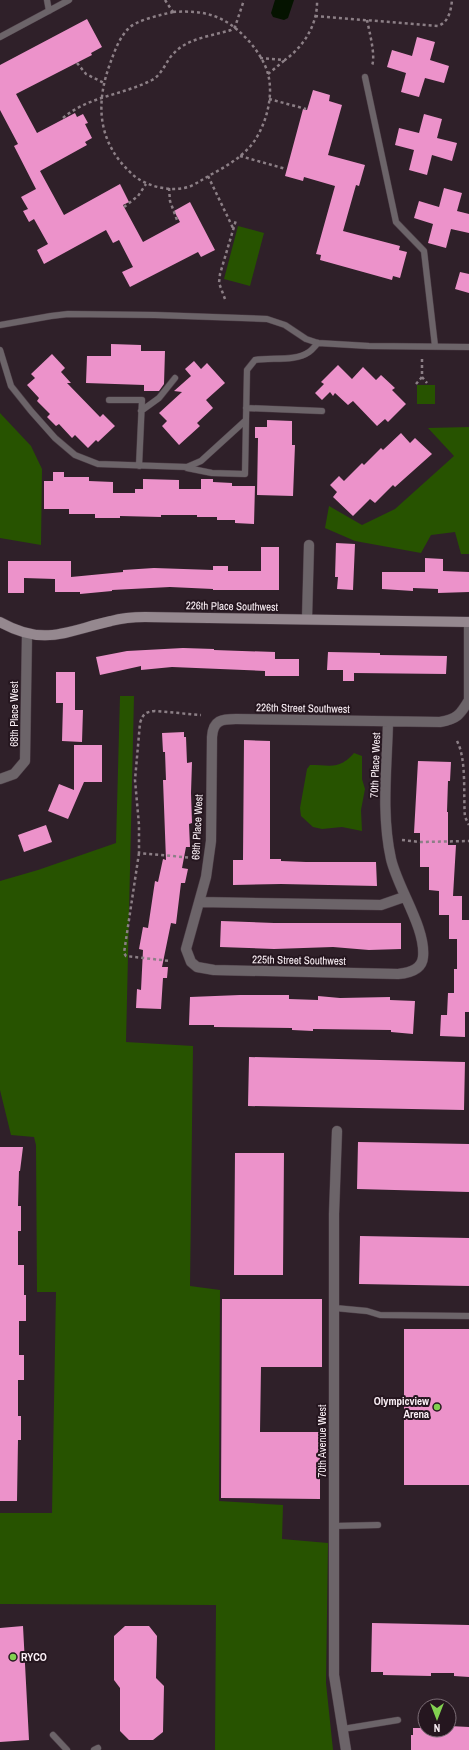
<svg xmlns="http://www.w3.org/2000/svg" width="469" height="1750" font-family="'Archivo Narrow',sans-serif">
	<rect width="100%" height="100%" fill="#2f2029"/>
	<!-- green -->
	<path fill="#275300" d="M238 226 264 233 250 286 224 279Z
		M417 385H435V404H417Z
		M0 413 31 446 42 469 41 545 0 538Z
		M469 427V554H461L455 532 431 535 421 553 355 541 325 528 329 506 362 525 395 509 454 456 428 428Z
		M120 696H134L126 1042 193 1046 190 1286 220 1290 219 1501 283 1505 282 1539 328 1543 326 1683 333 1750H215L216 1605 0 1604V1513H52L56 1292H37L36 1145 34 1137 11 1135 0 1090V881L38 870 116 843Z
		M354 753 362 756V779L365 789 361 810 362 831 342 827 322 829 313 827 301 816 300 808 307 769 310 765C331 765 339 770 354 753Z"/>
	<!-- water -->
	<path fill="#051300" d="M275 0H294L288 18 284 20 273 17 271 13Z"/>
	<!-- building -->
	<path fill="#ec92ca" d="M87 19 102 47 91 53 92 55 16 94 37 133 75 113 77 117 83 114 88 123 85 124 92 138 85 142 87 145 40 171 64 215 120 184 129 202 123 205 143 242 180 222 174 211 190 202 215 250 201 257 198 252 130 287 122 272 133 267 119 240 113 243 106 230 44 264 37 250 48 244 34 219 29 222 23 211 28 209 21 197 36 189 14 146 18 144 0 110V65Z
		M417 37 435 42 430 60 449 66 444 83 425 78 419 97 401 92 406 73 387 67 392 50 412 56Z
		M313 90 330 95 329 101 342 105 328 155 365 165 359 186 356 185 343 231 400 246 399 250 407 252 400 278 393 276 392 280 320 260 321 255 316 254 335 186 304 177 303 181 285 176 303 109 307 110Z
		M424 114 442 119 437 138 457 143 452 161 432 155 427 175 409 170 414 150 395 145 399 128 419 133Z
		M444 188 462 193 457 211 469 214V233L451 229 446 248 428 243 433 224 414 218 419 201 439 207Z
		M460 272 469 274V293L455 289Z
		M111 344 141 345V351H165L164 384 159 391H144V385L86 383 87 356H111Z
		M52 354 65 368 61 372 71 383H67L100 417 103 414 115 426 98 442 96 440 88 448 75 435 72 438 59 424 56 426 47 417 50 414 37 401 39 398 27 385 35 378 31 374Z
		M194 361 201 369 207 363 225 383 206 400 213 408 197 423 200 426 179 445 162 426 167 421 159 413 182 392 174 391 191 376 185 369Z
		M338 365 352 379 363 367 376 380 381 375 395 388 392 390 406 404 388 422 385 419 377 426 353 401 348 405 335 393 333 396 330 392 322 400 315 393 324 384 321 382Z
		M267 420 292 421V445H295L293 496 257 495 258 438H255V427H267Z
		M401 433 410 443 415 438 432 454 395 487 393 485 375 503 370 499 353 516 333 497 337 492 330 485 339 476 344 481 362 463 364 465 381 448 383 450Z
		M53 472H64V477H89V481L113 482V493H135V489H143V479L179 480V489H201V479H213V482L232 483V486H255L254 524 235 523V520H217V517H197V515H161V517L120 516V518H95V514H69V509H44V481H53Z
		M336 543 355 544 353 590 337 589 338 577H335Z
		M261 547H279V590H213V589L170 587 112 590V591L80 594V592H55V579L24 578V593H8V561H71V577L123 572V570L154 568 213 570V566H228V571H261Z
		M425 558 443 559V571L469 572V592L438 593V589L413 588V591L382 589V572H425Z
		M183 648 214 649V650L275 652V659H299V676H265V671L172 667 141 670V666L100 675 96 657 127 651Z
		M328 652 380 653V655L447 656 446 674 354 673V681H343V670H327Z
		M56 672H75V710H83L82 742 62 741 63 703H56Z
		M184 732V737H186L187 763 192 762 191 793 192 823 189 824 190 847H186L182 868 188 869 185 883H181L176 924 171 923 162 967H168L167 978H163L161 1009 136 1008 137 989 141 990 143 950 139 949 143 927 148 928 155 881 158 882 163 859 166 860 163 780H166L165 752H163L162 733Z
		M244 740 270 741V859H281V861L306 862H376L377 886 281 884 233 885V860H243Z
		M74 745H102V782H84L68 819 48 811 59 784 74 790Z
		M418 761 451 762 450 781H448L447 812H448V845H456L453 896H462V920H469V1012H465V1037L440 1036 441 1015H447L448 993H454V969H457V939H449V915H439V891L429 890V867H420V833H414Z
		M46 825 52 842 24 852 18 835Z
		M221 921 274 923H401V949L369 950 333 947 274 949 220 947Z
		M240 995H289V999L318 1000V996L340 998 390 997V1000L415 1001 413 1034 391 1032V1030L313 1029V1031L292 1030V1028L214 1027V1025H189L190 997Z
		M249 1057 465 1062 464 1110 248 1106Z
		M358 1142 469 1144V1192L357 1189Z
		M0 1147H23L20 1171H19L18 1206H21V1231H18V1265H24V1295H26V1321H19V1355H24V1380H18V1416H21V1440H18L17 1501H0Z
		M235 1153H284L283 1275H234Z
		M360 1236 469 1238V1286L359 1284Z
		M222 1299H322V1367H261L260 1432H320V1499L221 1498Z
		M404 1329H469V1485H404Z
		M372 1623 469 1625V1677L454 1676V1673H431V1676L383 1675V1672H371Z
		M23 1626 29 1740 0 1742V1628Z
		M125 1626H149L157 1636 156 1678 164 1686 163 1732 153 1740H129L120 1731V1688L114 1680V1636Z
		M449 1726 469 1727V1750H411V1735H413V1728H425V1730H449Z"/>
	<g fill="none" stroke-linecap="round" stroke-linejoin="round">
		<!-- lane casing -->
		<g stroke="#4c3d46" stroke-width="7">
			<path id="lane" d="M47 0 49 11
				M0 37 69 0
				M365 77 396 222 424 251 435 346
				M0 325 51 316 68 314 155 315 267 319 285 325 306 339 318 343 369 346 469 347
				M0 350 11 386 31 411 55 438 75 455 98 464 187 467 201 461 246 420 247 370 255 360C271 357 295 362 309 352 312 350 315 346 318 343
				M109 400H142L139 466
				M246 408 322 411
				M141 411 159 398 175 378
				M187 468 212 473 245 474 246 420
				M335 1308 367 1311 380 1315 469 1316
				M334 1526 378 1525
				M343 1729 398 1720
				M53 1735 67 1750
				M94 1750 98 1748"/>
		</g>
		<!-- street casing -->
		<g stroke="#4c3d46" stroke-width="11">
			<path id="street" d="M307 619 309 545
				M469 622V700
				M388 722C387 767 381 814 391 859 398 889 426 928 423 957 422 970 409 973 398 974L214 970 197 967 191 962 186 949 206 877 211 841 212 737C213 720 222 719 236 719L440 722C457 719 460 715 469 700
				M0 779 14 774 25 761 27 634
				M199 902 381 905 404 897
				M337 1131 334 1214V1675L346 1750"/>
		</g>
		<!-- secondary casing -->
		<g stroke="#4c3d46" stroke-width="11">
			<path id="secondary" d="M0 622C45 647 66 631 111 621 122 618 133 617 145 617L469 622"/>
		</g>
		<!-- path -->
		<path stroke="#8c7f86" stroke-width="2.5" stroke-dasharray="3 3" stroke-linecap="butt" d="M165 0 173 12
			M173 12C204 10 224 15 246 38 255 47 265 62 268 74 274 96 266 125 253 143 242 157 227 166 212 174 205 178 199 182 191 186 173 193 146 187 132 174 97 142 95 103 111 61 115 50 120 37 128 29 136 20 161 15 173 12Z
			M315 16 438 26C449 22 451 10 452 0
			M367 20C369 30 377 60 371 67
			M260 58 285 60C304 46 318 24 317 0
			M77 63 86 74 104 83
			M268 74 285 60
			M269 99 306 109
			M63 118C89 96 123 95 152 80 163 74 166 60 175 52 189 38 212 36 231 30L235 27 244 0
			M240 156 286 169
			M208 176 233 228
			M169 188 170 201 177 220
			M124 207 138 196 146 184
			M225 299 219 283 220 274 236 220
			M422 359V377L427 383
			M416 384 422 377
			M457 741C467 760 463 795 465 817L469 825
			M402 840 420 842 469 841
			M139 853 124 953 126 956 170 961
			M194 858 139 853V825L135 780 140 723C143 714 145 712 155 711L201 715"/>
		<!-- lane -->
		<use href="#lane" stroke="#6c6469" stroke-width="6"/>
		<!-- street -->
		<use href="#street" stroke="#6c6469" stroke-width="10"/>
		<!-- secondary -->
		<use href="#secondary" stroke="#95888f" stroke-width="10"/>
	</g>
	<!-- markers -->
	<g fill="#82d050" stroke="#25161f" stroke-width="1.5">
		<circle cx="437" cy="1407" r="4"/>
		<circle cx="13" cy="1657" r="4"/>
	</g>
	<g text-anchor="middle" dominant-baseline="central" stroke-width="4" stroke-linejoin="round" paint-order="stroke">
		<!-- street labels -->
		<g font-size="11" fill="#fbf0f6" stroke="#25161f">
			<text transform="translate(232 606) rotate(1)">226th Place Southwest</text>
			<text transform="translate(303 708) rotate(1)">226th Street Southwest</text>
			<text transform="translate(14 714) rotate(-90)">68th Place West</text>
			<text transform="translate(375 765) rotate(-88)">70th Place West</text>
			<text transform="translate(197 827) rotate(-87)">69th Place West</text>
			<text transform="translate(299 960) rotate(1)">225th Street Southwest</text>
			<text transform="translate(322 1441) rotate(-90)">70th Avenue West</text>
		</g>
		<!-- poi labels -->
		<g font-size="11" font-weight="bold" fill="#fbf0f6" stroke="#25161f" text-anchor="end">
			<text x="429" y="1401">Olympicview<tspan x="429" dy="13">Arena</tspan></text>
			<text x="21" y="1657" text-anchor="start">RYCO</text>
		</g>
	</g>
	<!-- north arrow -->
	<g transform="translate(437 1718) rotate(180)"><circle r="19" fill="#25161f" stroke="#7b6d75"/>
	<path d="M0-3L7 15L0 10L-7 15Z" fill="#82d050"/>
	<text y="-6" font-size="11" font-weight="bold" text-anchor="middle" fill="#fbf0f6">N</text>
	</g>
</svg>
